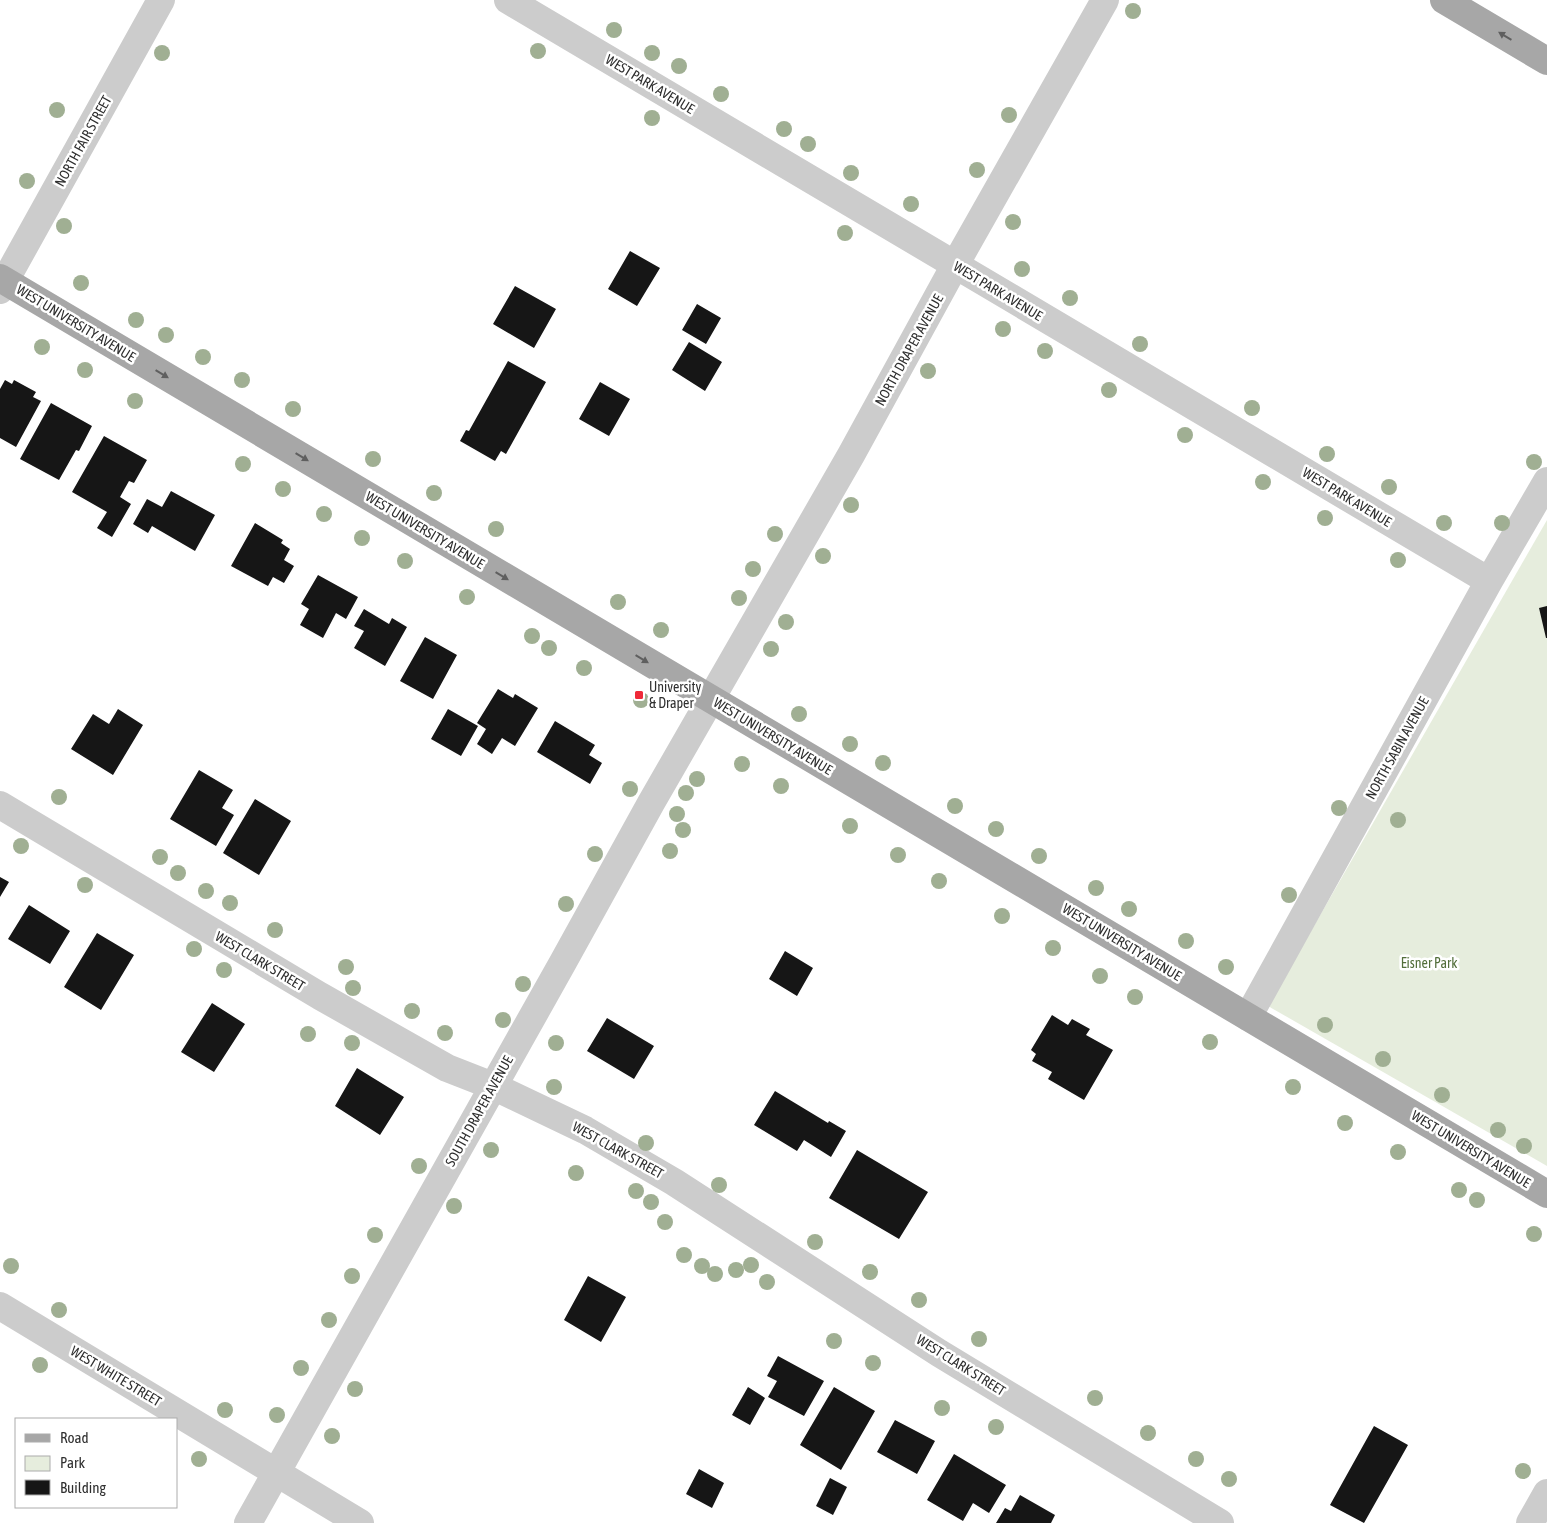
<svg xmlns="http://www.w3.org/2000/svg" width="1547" height="1523" font-family="'Asap Condensed',sans-serif">
	<rect width="100%" height="100%" fill="#fff"/>
	<!-- green -->
	<path fill="#e6eddd" d="M1547 520V1166L1268 1006Z"/>
	<!-- building -->
	<path fill="#161616" d="M630 251 660 268 637 306 608 289Z
		M515 286 556 309 534 348 493 324Z
		M697 304 721 318 706 344 682 330Z
		M689 342 722 362 705 391 672 370Z
		M508 361 546 382 506 454 501 451 495 461 460 441 466 430 469 431Z
		M5 380 12 384 14 380 36 392 33 397 41 401 16 447 0 438V389Z
		M600 382 630 399 609 436 579 419Z
		M51 403 92 426 79 451 76 450 59 480 20 459Z
		M104 436 147 460 134 483 129 481 120 497 131 504 112 537 97 528 107 512 72 492Z
		M171 491 215 515 195 551 152 526 148 533 133 524 147 499 162 507Z
		M255 523 283 540 281 543 290 549 284 560 294 566 284 583 273 577 268 586 231 566Z
		M318 575 358 597 346 619 336 613 323 638 300 625 309 609 301 604Z
		M1547 606V638H1546L1539 608Z
		M364 609 389 624 392 618 407 627 385 666 354 648 364 631 354 626Z
		M425 637 457 655 433 699 400 681Z
		M498 689 513 698 515 694 538 708 515 746 502 738 492 754 477 744 486 729 477 723Z
		M118 709 143 725 113 775 71 749 93 714 109 724Z
		M448 709 478 726 461 756 431 739Z
		M555 721 595 745 589 755 602 763 590 784 537 752Z
		M199 770 233 790 222 808 234 815 216 846 170 819Z
		M255 799 291 821 259 875 223 853Z
		M0 877 9 882 0 897Z
		M29 905 70 931 50 964 8 939Z
		M97 933 134 955 101 1010 64 987Z
		M785 951 813 968 797 996 769 979Z
		M212 1003 245 1024 214 1072 181 1052Z
		M1052 1015 1068 1025 1072 1019 1090 1029 1086 1035 1113 1050 1084 1100 1048 1079 1052 1072 1032 1061 1036 1054 1031 1050Z
		M607 1018 654 1046 634 1079 587 1051Z
		M357 1068 404 1097 380 1135 335 1106Z
		M775 1091 828 1123 829 1121 846 1131 831 1157 804 1140 797 1151 754 1125Z
		M857 1150 928 1192 899 1239 829 1198Z
		M588 1276 626 1297 601 1342 564 1320Z
		M778 1356 824 1381 804 1416 768 1397 777 1381 767 1376Z
		M748 1387 765 1398 750 1425 732 1415Z
		M834 1387 875 1411 841 1470 800 1445Z
		M895 1420 935 1441 917 1474 877 1452Z
		M1374 1426 1408 1445 1364 1523 1330 1505Z
		M954 1454 1006 1485 989 1513 973 1503 963 1521 927 1500Z
		M699 1469 724 1483 712 1508 686 1494Z
		M830 1478 847 1487 833 1515 816 1506Z
		M1020 1495 1055 1515 1051 1523H996L1005 1508 1011 1511Z"/>
	<g fill="none" stroke-linecap="round" stroke-linejoin="round">
		<!-- street -->
		<path stroke="#ccc" stroke-width="28" d="M508 0 1489 581
			M0 290 161 0
			M0 805 320 996 447 1068 493 1086 585 1130 674 1182 939 1353 1220 1523
			M1248 1017 1489 581 1547 481
			M0 1306 360 1523
			M248 1523 562 964 651 803 851 455 955 265 1105 0
			M1530 1523 1547 1493"/>
		<!-- primary -->
		<path stroke="#a7a7a7" stroke-width="28" d="M1444 0 1547 61
			M0 278 1547 1194"/>
	</g>
	<!-- trees -->
	<g fill="#a0af93">
		<circle cx="1133" cy="11" r="8"/>
		<circle cx="614" cy="30" r="8"/>
		<circle cx="538" cy="51" r="8"/>
		<circle cx="162" cy="53" r="8"/>
		<circle cx="652" cy="53" r="8"/>
		<circle cx="679" cy="66" r="8"/>
		<circle cx="721" cy="94" r="8"/>
		<circle cx="57" cy="110" r="8"/>
		<circle cx="1009" cy="115" r="8"/>
		<circle cx="652" cy="118" r="8"/>
		<circle cx="784" cy="129" r="8"/>
		<circle cx="808" cy="144" r="8"/>
		<circle cx="977" cy="170" r="8"/>
		<circle cx="851" cy="173" r="8"/>
		<circle cx="27" cy="181" r="8"/>
		<circle cx="911" cy="204" r="8"/>
		<circle cx="1013" cy="222" r="8"/>
		<circle cx="64" cy="226" r="8"/>
		<circle cx="845" cy="233" r="8"/>
		<circle cx="1022" cy="269" r="8"/>
		<circle cx="81" cy="283" r="8"/>
		<circle cx="1070" cy="298" r="8"/>
		<circle cx="136" cy="320" r="8"/>
		<circle cx="1003" cy="329" r="8"/>
		<circle cx="166" cy="335" r="8"/>
		<circle cx="1140" cy="344" r="8"/>
		<circle cx="42" cy="347" r="8"/>
		<circle cx="1045" cy="351" r="8"/>
		<circle cx="203" cy="357" r="8"/>
		<circle cx="85" cy="370" r="8"/>
		<circle cx="928" cy="371" r="8"/>
		<circle cx="242" cy="380" r="8"/>
		<circle cx="1109" cy="390" r="8"/>
		<circle cx="135" cy="401" r="8"/>
		<circle cx="1252" cy="408" r="8"/>
		<circle cx="293" cy="409" r="8"/>
		<circle cx="1185" cy="435" r="8"/>
		<circle cx="1327" cy="454" r="8"/>
		<circle cx="373" cy="459" r="8"/>
		<circle cx="1534" cy="462" r="8"/>
		<circle cx="243" cy="464" r="8"/>
		<circle cx="1263" cy="482" r="8"/>
		<circle cx="1389" cy="487" r="8"/>
		<circle cx="283" cy="489" r="8"/>
		<circle cx="434" cy="493" r="8"/>
		<circle cx="851" cy="505" r="8"/>
		<circle cx="324" cy="514" r="8"/>
		<circle cx="1325" cy="518" r="8"/>
		<circle cx="1444" cy="523" r="8"/>
		<circle cx="1502" cy="523" r="8"/>
		<circle cx="496" cy="529" r="8"/>
		<circle cx="775" cy="534" r="8"/>
		<circle cx="362" cy="538" r="8"/>
		<circle cx="823" cy="556" r="8"/>
		<circle cx="1398" cy="560" r="8"/>
		<circle cx="405" cy="561" r="8"/>
		<circle cx="753" cy="569" r="8"/>
		<circle cx="467" cy="597" r="8"/>
		<circle cx="739" cy="598" r="8"/>
		<circle cx="618" cy="602" r="8"/>
		<circle cx="786" cy="622" r="8"/>
		<circle cx="661" cy="630" r="8"/>
		<circle cx="532" cy="636" r="8"/>
		<circle cx="549" cy="648" r="8"/>
		<circle cx="771" cy="649" r="8"/>
		<circle cx="584" cy="668" r="8"/>
		<circle cx="641" cy="700" r="8"/>
		<circle cx="799" cy="714" r="8"/>
		<circle cx="850" cy="744" r="8"/>
		<circle cx="883" cy="763" r="8"/>
		<circle cx="742" cy="764" r="8"/>
		<circle cx="697" cy="779" r="8"/>
		<circle cx="781" cy="786" r="8"/>
		<circle cx="630" cy="789" r="8"/>
		<circle cx="686" cy="793" r="8"/>
		<circle cx="59" cy="797" r="8"/>
		<circle cx="955" cy="806" r="8"/>
		<circle cx="1339" cy="808" r="8"/>
		<circle cx="677" cy="814" r="8"/>
		<circle cx="1398" cy="820" r="8"/>
		<circle cx="850" cy="826" r="8"/>
		<circle cx="996" cy="829" r="8"/>
		<circle cx="683" cy="830" r="8"/>
		<circle cx="21" cy="846" r="8"/>
		<circle cx="670" cy="851" r="8"/>
		<circle cx="595" cy="854" r="8"/>
		<circle cx="898" cy="855" r="8"/>
		<circle cx="1039" cy="856" r="8"/>
		<circle cx="160" cy="857" r="8"/>
		<circle cx="178" cy="873" r="8"/>
		<circle cx="939" cy="881" r="8"/>
		<circle cx="85" cy="885" r="8"/>
		<circle cx="1096" cy="888" r="8"/>
		<circle cx="206" cy="891" r="8"/>
		<circle cx="1289" cy="895" r="8"/>
		<circle cx="230" cy="903" r="8"/>
		<circle cx="566" cy="904" r="8"/>
		<circle cx="1129" cy="909" r="8"/>
		<circle cx="1002" cy="916" r="8"/>
		<circle cx="275" cy="930" r="8"/>
		<circle cx="1186" cy="941" r="8"/>
		<circle cx="1053" cy="948" r="8"/>
		<circle cx="194" cy="949" r="8"/>
		<circle cx="346" cy="967" r="8"/>
		<circle cx="1226" cy="967" r="8"/>
		<circle cx="224" cy="970" r="8"/>
		<circle cx="1100" cy="976" r="8"/>
		<circle cx="523" cy="984" r="8"/>
		<circle cx="353" cy="988" r="8"/>
		<circle cx="1135" cy="997" r="8"/>
		<circle cx="412" cy="1011" r="8"/>
		<circle cx="503" cy="1020" r="8"/>
		<circle cx="1325" cy="1025" r="8"/>
		<circle cx="445" cy="1033" r="8"/>
		<circle cx="308" cy="1034" r="8"/>
		<circle cx="1210" cy="1042" r="8"/>
		<circle cx="352" cy="1043" r="8"/>
		<circle cx="556" cy="1043" r="8"/>
		<circle cx="1383" cy="1059" r="8"/>
		<circle cx="554" cy="1087" r="8"/>
		<circle cx="1293" cy="1087" r="8"/>
		<circle cx="1442" cy="1095" r="8"/>
		<circle cx="1345" cy="1123" r="8"/>
		<circle cx="1498" cy="1130" r="8"/>
		<circle cx="646" cy="1143" r="8"/>
		<circle cx="1524" cy="1146" r="8"/>
		<circle cx="491" cy="1150" r="8"/>
		<circle cx="1398" cy="1152" r="8"/>
		<circle cx="419" cy="1166" r="8"/>
		<circle cx="576" cy="1173" r="8"/>
		<circle cx="719" cy="1185" r="8"/>
		<circle cx="1459" cy="1190" r="8"/>
		<circle cx="636" cy="1191" r="8"/>
		<circle cx="1477" cy="1200" r="8"/>
		<circle cx="651" cy="1202" r="8"/>
		<circle cx="454" cy="1206" r="8"/>
		<circle cx="665" cy="1222" r="8"/>
		<circle cx="1534" cy="1234" r="8"/>
		<circle cx="375" cy="1235" r="8"/>
		<circle cx="815" cy="1242" r="8"/>
		<circle cx="684" cy="1255" r="8"/>
		<circle cx="751" cy="1265" r="8"/>
		<circle cx="11" cy="1266" r="8"/>
		<circle cx="702" cy="1266" r="8"/>
		<circle cx="736" cy="1270" r="8"/>
		<circle cx="870" cy="1272" r="8"/>
		<circle cx="715" cy="1274" r="8"/>
		<circle cx="352" cy="1276" r="8"/>
		<circle cx="767" cy="1282" r="8"/>
		<circle cx="919" cy="1300" r="8"/>
		<circle cx="59" cy="1310" r="8"/>
		<circle cx="329" cy="1320" r="8"/>
		<circle cx="979" cy="1339" r="8"/>
		<circle cx="834" cy="1341" r="8"/>
		<circle cx="873" cy="1363" r="8"/>
		<circle cx="40" cy="1365" r="8"/>
		<circle cx="301" cy="1368" r="8"/>
		<circle cx="355" cy="1389" r="8"/>
		<circle cx="1095" cy="1398" r="8"/>
		<circle cx="942" cy="1408" r="8"/>
		<circle cx="225" cy="1410" r="8"/>
		<circle cx="277" cy="1415" r="8"/>
		<circle cx="996" cy="1427" r="8"/>
		<circle cx="1148" cy="1433" r="8"/>
		<circle cx="332" cy="1436" r="8"/>
		<circle cx="199" cy="1459" r="8"/>
		<circle cx="1196" cy="1459" r="8"/>
		<circle cx="1523" cy="1471" r="8"/>
		<circle cx="1229" cy="1479" r="8"/>
	</g>
	<!-- one-way arrows -->
	<defs><path id="oneway-solid" d="M-6-.8H1V-3.2L6.5 0L1 3.2V.8H-6Z" transform="scale(1.25)"/></defs>
	<g fill="#5f5f5f">
		<use href="#oneway-solid" transform="translate(1505 36) rotate(-149)"/>
		<use href="#oneway-solid" transform="translate(162 374) rotate(31)"/>
		<use href="#oneway-solid" transform="translate(302 457) rotate(31)"/>
		<use href="#oneway-solid" transform="translate(502 576) rotate(31)"/>
		<use href="#oneway-solid" transform="translate(642 659) rotate(31)"/>
	</g>
	<!-- markers -->
	<rect fill="#ef2938" stroke="#fff" stroke-width="2" x="634" y="690" width="10" height="10" rx="2.5"/>
	<g text-anchor="middle" dominant-baseline="central" stroke-width="5" stroke-linejoin="round" paint-order="stroke">
		<!-- street labels -->
		<g font-size="14" fill="#2f2f2f" stroke="#fff">
			<text transform="translate(650 84) rotate(31)">WEST PARK AVENUE</text>
			<text transform="translate(83 141) rotate(-61)">NORTH FAIR STREET</text>
			<text transform="translate(998 291) rotate(31)">WEST PARK AVENUE</text>
			<text transform="translate(76 323) rotate(31)">WEST UNIVERSITY AVENUE</text>
			<text transform="translate(909 350) rotate(-61)">NORTH DRAPER AVENUE</text>
			<text transform="translate(1347 497) rotate(31)">WEST PARK AVENUE</text>
			<text transform="translate(425 530) rotate(31)">WEST UNIVERSITY AVENUE</text>
			<text transform="translate(773 736) rotate(31)">WEST UNIVERSITY AVENUE</text>
			<text transform="translate(1397 748) rotate(-61)">NORTH SABIN AVENUE</text>
			<text transform="translate(1122 942) rotate(31)">WEST UNIVERSITY AVENUE</text>
			<text transform="translate(260 961) rotate(31)">WEST CLARK STREET</text>
			<text transform="translate(479 1111) rotate(-61)">SOUTH DRAPER AVENUE</text>
			<text transform="translate(1471 1149) rotate(31)">WEST UNIVERSITY AVENUE</text>
			<text transform="translate(618 1150) rotate(29)">WEST CLARK STREET</text>
			<text transform="translate(961 1365) rotate(32)">WEST CLARK STREET</text>
			<text transform="translate(116 1376) rotate(31)">WEST WHITE STREET</text>
		</g>
		<!-- poi labels -->
		<g font-size="14" fill="#2f2f2f" stroke="#fff" text-anchor="start">
			<text x="649" y="687">University<tspan x="649" dy="16">&amp; Draper</tspan></text>
		</g>
		<!-- park labels -->
		<g font-size="14" fill="#526e3a" stroke="#fff">
			<text x="1429" y="963">Eisner Park</text>
		</g>
	</g>
	<!-- legend -->
	<rect x="15" y="1418" width="162" height="90" fill="#ffffff" stroke="#acacac"/>
	<rect x="25" y="1434" width="25" height="8" fill="#a7a7a7" stroke="#acacac"/>
	<text x="60" y="1443" font-size="15" fill="#2f2f2f">Road</text>
	<rect x="25" y="1456" width="25" height="15" fill="#e6eddd" stroke="#acacac"/>
	<text x="60" y="1468" font-size="15" fill="#2f2f2f">Park</text>
	<rect x="25" y="1480" width="25" height="15" fill="#161616" stroke="#acacac"/>
	<text x="60" y="1493" font-size="15" fill="#2f2f2f">Building</text>
</svg>
